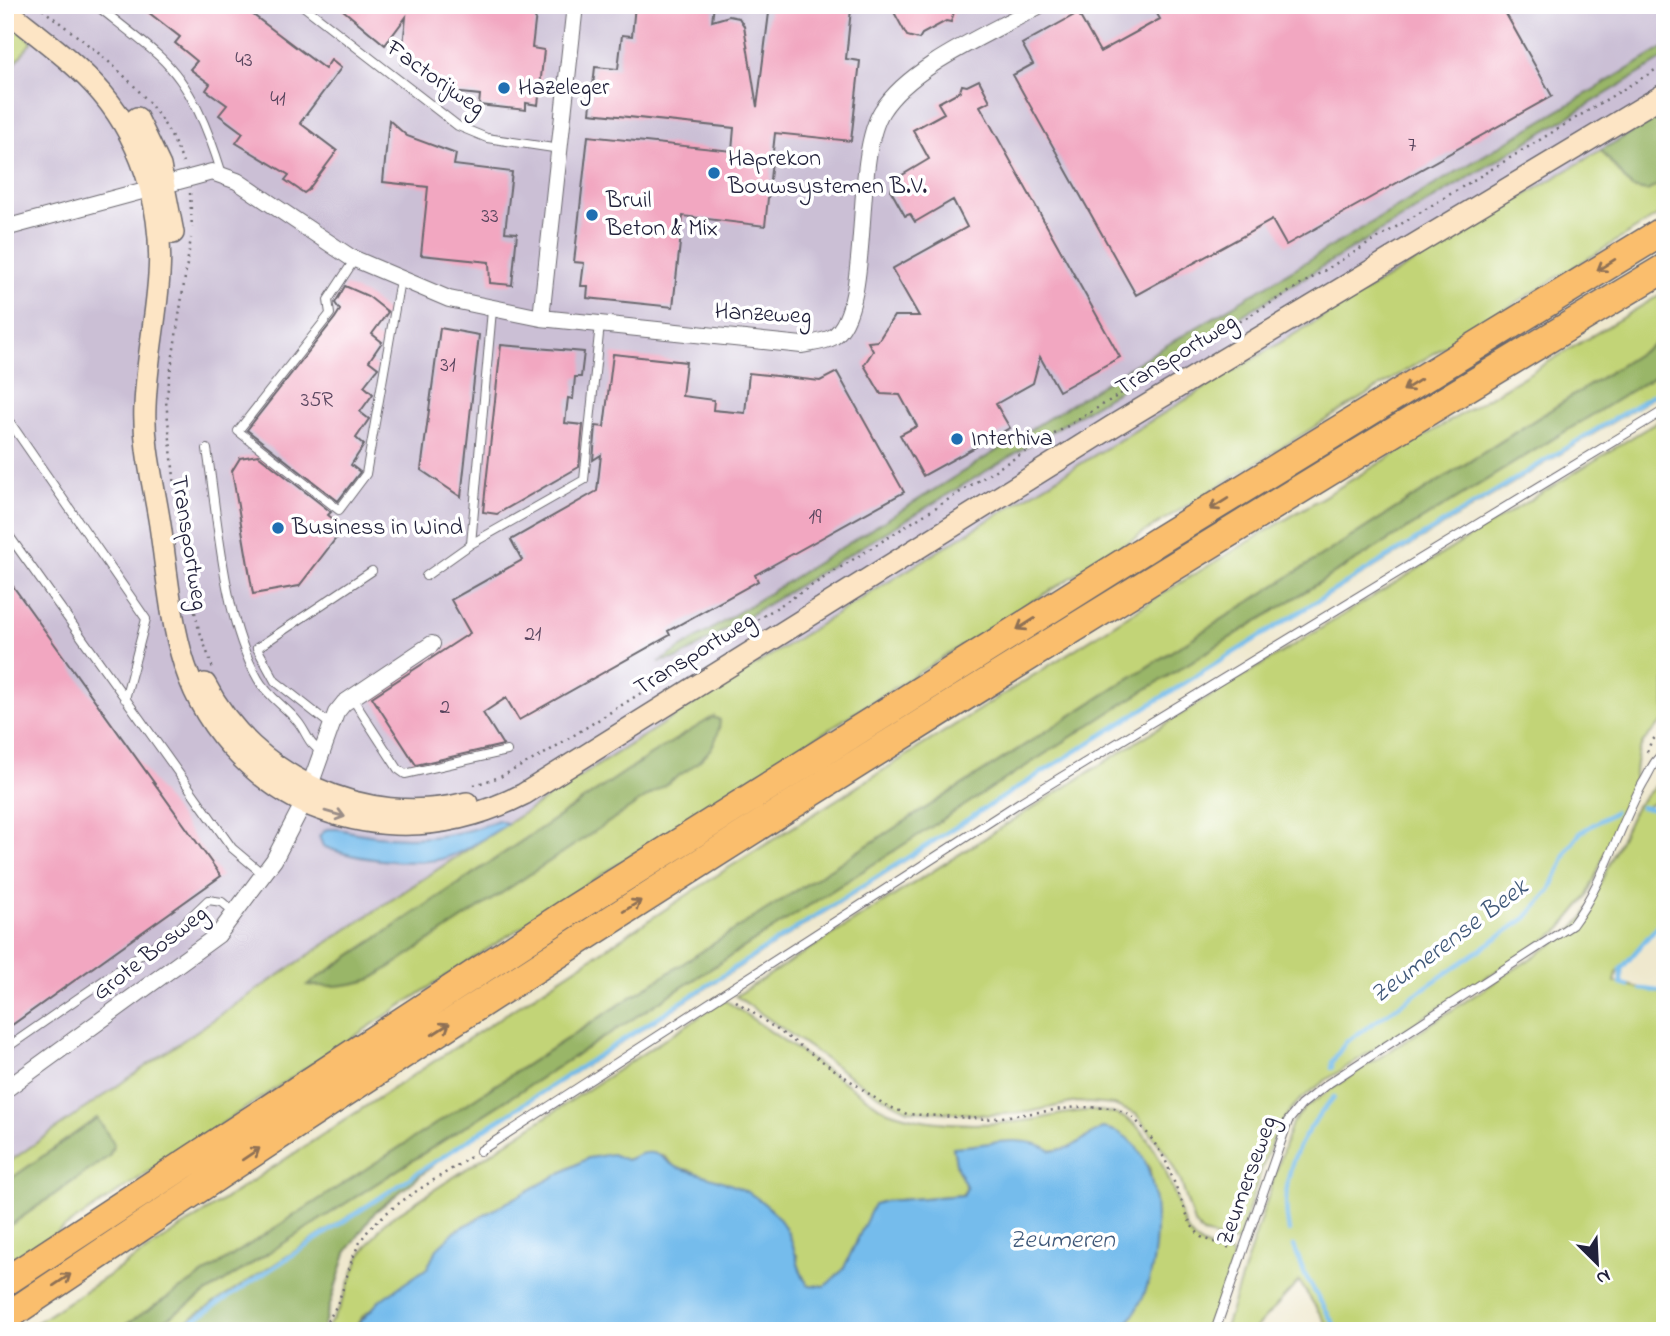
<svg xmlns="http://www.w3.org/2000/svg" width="1670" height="1336" font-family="'Indie Flower',sans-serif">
	<rect width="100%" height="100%" fill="#fff"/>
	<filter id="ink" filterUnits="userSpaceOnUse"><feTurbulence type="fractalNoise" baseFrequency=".0143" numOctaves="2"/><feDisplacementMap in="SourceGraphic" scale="14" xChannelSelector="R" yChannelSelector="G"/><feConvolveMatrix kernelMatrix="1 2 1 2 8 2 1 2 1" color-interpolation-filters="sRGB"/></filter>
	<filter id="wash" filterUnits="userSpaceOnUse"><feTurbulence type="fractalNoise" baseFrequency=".00686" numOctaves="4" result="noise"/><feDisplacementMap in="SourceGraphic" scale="28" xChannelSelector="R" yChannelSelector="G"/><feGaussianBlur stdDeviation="1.57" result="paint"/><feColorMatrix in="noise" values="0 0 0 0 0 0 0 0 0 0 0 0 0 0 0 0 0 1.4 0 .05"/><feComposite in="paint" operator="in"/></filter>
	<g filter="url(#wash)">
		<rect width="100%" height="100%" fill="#efe8ce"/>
		<!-- industrial -->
		<path fill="#cbbfd5" d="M29 5H1665V186L5 1174V38Z"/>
		<!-- green -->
		<path fill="#c2d477" stroke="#727b59" stroke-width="2" fill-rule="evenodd" d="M5 19 32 41 5 77Z
			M1601 150 1632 188 1647 191 1665 181V211C1339 412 1013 611 691 817 461 965 233 1116 5 1267V1229L109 1156 114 1144 97 1119 5 1183V1165C518 799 1060 474 1601 150ZM713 717 689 769 308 984 649 756Z
			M1665 292V337L744 924 116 1331H24L722 872 1178 584Z
			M1665 370V390L1129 717 171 1331H147L1124 703Z
			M1665 417V721C1640 740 1634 752 1635 784L1586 898 1559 931 1323 1082C1309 1093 1294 1103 1284 1119 1262 1155 1252 1203 1238 1242L1203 1234 1194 1223 1181 1182 1168 1156 1136 1114 1114 1105 1076 1102 1029 1112 988 1115 908 1110 871 1091 736 996 1141 739Z
			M1665 776V796L1647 807 1665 812V916L1617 973 1615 982 1665 994V1331H1331L1299 1281 1253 1331H1224L1292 1123 1305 1108 1330 1090 1565 936 1585 916 1636 806Z
			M725 1000 883 1109C928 1127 983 1126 1031 1120 1062 1115 1095 1103 1125 1118 1150 1130 1167 1173 1176 1198 1180 1210 1183 1228 1192 1237 1202 1248 1218 1250 1231 1253L1233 1260 1212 1321 1205 1331H1123C1156 1281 1159 1224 1149 1166L1102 1128 1071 1147 1051 1151 953 1147 957 1168 967 1188 962 1195 885 1201 875 1204 843 1270 826 1286 808 1285 799 1274 797 1255 693 1171 675 1167 663 1155 646 1153 626 1160 588 1158 455 1231 427 1268 363 1316 352 1331H325L339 1309 360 1256 385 1222Z"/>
		<!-- forest -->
		<path fill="#99b668" stroke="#5e6c52" stroke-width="2" d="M1665 47V58L679 658 659 662 1132 366Z
			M1665 114V181L1647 191 1632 188 1601 150Z
			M1665 337V370L1124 703 147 1331H116L744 924Z
			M713 717 720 720C719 743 707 756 689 769L372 979C350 986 330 988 307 985L649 756Z
			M97 1118 114 1144 109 1156 5 1229V1183Z
			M452 1150 375 1212 346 1253 322 1331H171Z"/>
		<!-- water -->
		<path fill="#75bcec" stroke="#4c6f94" stroke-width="2" d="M498 820 508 824C487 836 464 853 441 859 410 866 352 859 323 846L319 836 327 829H338C392 842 447 842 498 820Z
			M1102 1128C1163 1135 1161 1233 1150 1277 1145 1297 1134 1314 1123 1331H352L380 1300 427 1268 438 1247 455 1231 588 1158 612 1154 626 1160C632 1158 640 1153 646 1153 662 1151 666 1164 679 1168 719 1179 765 1190 787 1231 797 1249 796 1269 808 1285L825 1286 843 1270 874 1204 885 1201 963 1195 967 1188 957 1168 953 1147C986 1146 1023 1132 1052 1151L1071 1147Z"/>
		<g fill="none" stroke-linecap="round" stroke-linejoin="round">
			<!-- stream -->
			<path stroke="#75bcec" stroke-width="4.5" d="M1641 807 1665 812
				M1628 986 1621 984V969L1665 917
				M1641 989 1665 992
				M1332 1068V1062L1346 1042 1526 918 1550 891 1568 849 1581 832 1614 812
				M1289 1231C1278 1174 1298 1139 1334 1097
				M1294 1246 1305 1275 1338 1331
				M177 1331C667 1007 1162 692 1665 388"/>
		</g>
		<g id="blocks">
			<!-- building -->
			<path fill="#f2a7c1" d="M139 5H240L325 69 331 60 341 68 300 123 337 151 308 190 304 193 285 180 289 175 236 143 243 133 219 115 227 105 206 90 210 84 190 69 197 61 175 43 180 37Z
				M337 5H537L532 48 544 50 538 105 526 103V110L479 105 480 95 451 92 452 82 424 79 426 68 401 64 406 17 385 45Z
				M635 5H714L712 21 729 16 739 18 744 26 757 107 770 5H845V9H851L846 59 860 61 851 141 775 133 765 226 683 216 673 307 587 298 588 286H581L584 263 574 262 588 136 732 151 734 128 590 113 595 67 618 69 622 35 632 36Z
				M890 5H956L951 22 946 21 922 34 919 39 907 36Z
				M1152 5H1501L1552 96 1286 245 1272 220 1136 295 1013 75 1033 64 1022 44 1078 13 1100 52 1160 19Z
				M979 80 990 101 980 106 1120 357 1059 391 1040 357 1033 383 996 404 1010 428 923 476 900 435 917 426 900 395 881 394 864 365 873 351 868 342 878 341 894 316H919L892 269 967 227 953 200 915 222 910 214 905 216 891 191 894 180 929 159 913 130 944 113 938 103 960 91 962 85 967 86Z
				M389 120 407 136 456 154 454 165 512 172 505 232 517 233 512 285 490 283 489 262 421 255 428 187 383 182Z
				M345 286 368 296 388 312 372 334 382 342 369 361 378 368 364 386 373 394 360 412 369 419 356 438 364 445 351 465 360 472 338 501 247 430 335 318 340 310 335 303Z
				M440 328 479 335 461 497 421 470Z
				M501 345 584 352 581 377H575L573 399 568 398 565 423 583 425 579 467 497 514 483 512Z
				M613 354 686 362 682 396 714 400 713 410 745 413 749 373 820 381 837 372 904 492 755 575 758 581 668 631 670 635 519 720 506 698 483 713 503 745 416 765 372 697 470 633 451 600 522 560 511 540 597 491 601 455 593 460 596 426 604 427Z
				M258 455 331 512 328 515 344 528 299 586 253 594 232 471 240 458Z
				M5 575 221 876 5 1030Z"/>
		</g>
	</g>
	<g filter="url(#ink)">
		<use href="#blocks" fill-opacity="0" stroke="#6a676e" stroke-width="2"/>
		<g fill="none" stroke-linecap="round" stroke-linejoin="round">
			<!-- lane casing -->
			<g stroke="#6a676e" stroke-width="10">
				<path id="lane" d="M96 5C117 22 139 38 159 56 192 86 209 132 222 174
					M302 5 458 126 487 138 560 149
					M355 259 328 300 330 314 238 431 339 510 366 474 400 280
					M5 415 146 619 125 699
					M207 449C218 519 223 618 258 679 268 697 286 707 298 722 307 733 308 744 321 751
					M5 530 232 848 264 875
					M471 544 584 480 600 324
					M426 576 471 544 492 310
					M352 698 398 769 405 774 507 751
					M331 725 275 681 257 648 372 571
					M5 1049 179 928 208 900 222 902 236 914
					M480 1151 1022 801 1665 410
					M1215 1331 1288 1121 1301 1105 1326 1085 1572 925C1604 883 1618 828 1643 783 1650 772 1654 759 1665 752"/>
			</g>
			<!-- street casing -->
			<g stroke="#6a676e" stroke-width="18">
				<path id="street" d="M5 228 212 172 237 181 350 257 449 299 541 318 802 345C812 343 824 342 833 337 874 309 851 161 882 111 912 64 992 33 1040 5
					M541 318 575 5
					M5 1090 218 935 274 860 304 802 336 713 344 703 432 644"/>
			</g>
			<!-- secondary casing -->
			<g stroke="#6a676e" stroke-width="24">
				<path id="secondary" d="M5 9C75 65 124 95 150 186 173 268 148 325 145 406 143 447 154 485 160 525 173 613 173 689 240 756 262 778 290 799 320 809 390 834 459 827 524 794L1113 426 1665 94
					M137 118 160 166 173 233
					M205 684C253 778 365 829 467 803"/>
			</g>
			<!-- highway casing -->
			<g stroke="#6a676e" stroke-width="31">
				<path id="highway" d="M5 1282 566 914 1158 541 1665 230
					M5 1318C547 952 1104 605 1665 268"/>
			</g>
			<!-- path -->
			<path stroke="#6a676e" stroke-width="2.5" stroke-dasharray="2 5" stroke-linecap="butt" d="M37 5C95 51 157 90 183 163
				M190 193 192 228
				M178 516 166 401 191 238
				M186 571 198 626 213 669
				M1647 752 1651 742 1665 727
				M474 785 500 777 544 754 1000 467 1665 64
				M736 1001 885 1105 907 1114 987 1119 1077 1107 1114 1108 1132 1116 1149 1135 1165 1159 1191 1225 1201 1237 1230 1248
				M317 1331C346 1309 344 1264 364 1236 387 1205 439 1178 472 1156"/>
			<!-- lane -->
			<use href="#lane" stroke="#fff" stroke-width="8"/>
			<!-- street -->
			<use href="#street" stroke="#fff" stroke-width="16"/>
			<!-- secondary -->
			<use href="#secondary" stroke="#fde5c5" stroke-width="21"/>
			<!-- highway -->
			<use href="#highway" stroke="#fabe6d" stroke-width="28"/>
			<!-- rail casing -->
			<g stroke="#22223b" stroke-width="7">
				<path id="rail" d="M5 15 13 5"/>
			</g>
			<!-- rail -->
			<use href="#rail" stroke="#fff" stroke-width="4.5" stroke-dasharray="13" stroke-linecap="butt"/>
		</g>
		<!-- one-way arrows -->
		<defs><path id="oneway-shaft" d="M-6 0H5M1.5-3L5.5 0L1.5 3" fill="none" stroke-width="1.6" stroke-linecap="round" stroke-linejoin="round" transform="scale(1.75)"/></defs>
		<g stroke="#8e7054">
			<use href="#oneway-shaft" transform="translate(1606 265) rotate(148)"/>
			<use href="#oneway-shaft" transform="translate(1412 385) rotate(148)"/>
			<use href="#oneway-shaft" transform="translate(1219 504) rotate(148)"/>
			<use href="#oneway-shaft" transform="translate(1026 624) rotate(148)"/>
			<use href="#oneway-shaft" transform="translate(632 906) rotate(-32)"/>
			<use href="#oneway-shaft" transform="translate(441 1029) rotate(-33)"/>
			<use href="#oneway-shaft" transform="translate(251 1154) rotate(-34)"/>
			<use href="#oneway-shaft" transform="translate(62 1280) rotate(-34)"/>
		</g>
		<use stroke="#9a8d87" href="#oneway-shaft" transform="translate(335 814) rotate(16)"/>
	</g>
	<!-- markers -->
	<g fill="#1f6fb2" stroke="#fff" stroke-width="2.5">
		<circle cx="504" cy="88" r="7"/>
		<circle cx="714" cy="173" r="7"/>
		<circle cx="592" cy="215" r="7"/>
		<circle cx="957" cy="439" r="7"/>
		<circle cx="278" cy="528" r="7"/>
	</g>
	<g text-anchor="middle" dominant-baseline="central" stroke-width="7" stroke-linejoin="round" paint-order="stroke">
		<!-- number labels -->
		<g font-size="21" fill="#56435c">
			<text x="244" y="61">43</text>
			<text x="278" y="100">41</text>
			<text x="1412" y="146">7</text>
			<text x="490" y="217">33</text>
			<text x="448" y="366">31</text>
			<text x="317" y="401">35R</text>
			<text x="815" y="518">19</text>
			<text x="533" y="635">21</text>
			<text x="445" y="708">2</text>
		</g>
		<!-- street labels -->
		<g font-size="24" fill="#22223b" stroke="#fff">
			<text transform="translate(435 79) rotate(35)">Factorijweg</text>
			<text transform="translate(763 315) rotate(3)">Hanzeweg</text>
			<text transform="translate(1177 356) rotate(-31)">Transportweg</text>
			<text transform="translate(188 543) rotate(81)">Transportweg</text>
			<text transform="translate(695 655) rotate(-32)">Transportweg</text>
			<text transform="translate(151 954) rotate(-38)">Grote Bosweg</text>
			<text transform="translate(1248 1181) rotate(-70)">Zeumerseweg</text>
		</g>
		<!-- poi labels -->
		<g font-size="24" fill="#22223b" stroke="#fff" text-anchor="start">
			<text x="518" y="88">Hazeleger</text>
			<text x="728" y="159">Haprekon<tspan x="728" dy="28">Bouwsystemen B.V.</tspan></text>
			<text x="606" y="201">Bruil<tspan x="606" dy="28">Beton &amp; Mix</tspan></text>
			<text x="971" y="439">Interhiva</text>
			<text x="292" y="528">Business in Wind</text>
		</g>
		<!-- water labels -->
		<g font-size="26" font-style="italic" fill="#3f5879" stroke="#fff">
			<text transform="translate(1450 942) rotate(-37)">Zeumerense Beek</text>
			<text x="1062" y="1241">Zeumeren</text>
		</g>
	</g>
	<!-- margin -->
	<rect width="1670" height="1336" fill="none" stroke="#fff" stroke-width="28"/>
	<!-- north arrow -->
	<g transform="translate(1597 1263) rotate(156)" stroke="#ffffff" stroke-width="5" paint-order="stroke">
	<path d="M0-5L12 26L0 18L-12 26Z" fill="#22223b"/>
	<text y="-10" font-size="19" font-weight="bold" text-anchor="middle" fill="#22223b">N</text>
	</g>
</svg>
